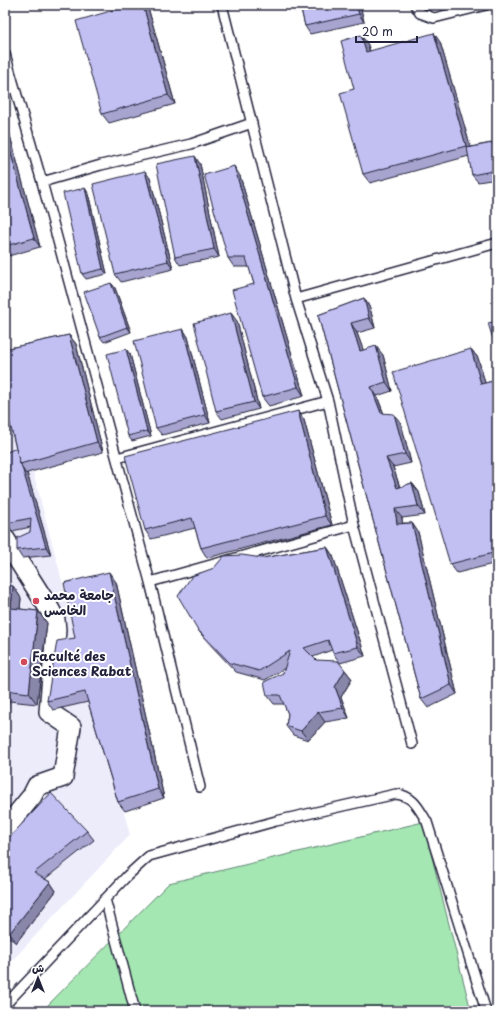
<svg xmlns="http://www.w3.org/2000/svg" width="502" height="1016" font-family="'Playpen Sans','Playpen Sans Arabic',sans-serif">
	<rect width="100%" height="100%" fill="#fff"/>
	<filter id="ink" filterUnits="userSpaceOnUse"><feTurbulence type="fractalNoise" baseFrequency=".025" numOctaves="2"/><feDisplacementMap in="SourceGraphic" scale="8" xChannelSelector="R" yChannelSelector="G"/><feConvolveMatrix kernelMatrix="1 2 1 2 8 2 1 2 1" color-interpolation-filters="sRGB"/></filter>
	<g filter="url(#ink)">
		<!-- built -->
		<path fill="#edecfb" d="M5 367 130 835 5 968Z"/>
		<!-- green -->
		<path fill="#a4e7b2" stroke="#638476" d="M423 822 471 1011H42L169 883Z"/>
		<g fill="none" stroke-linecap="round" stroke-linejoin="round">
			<!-- service casing -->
			<g stroke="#22223b" stroke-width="12">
				<path id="service" d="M415 5 420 13 434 18 486 5
					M5 54 42 182 101 165 191 144 252 123
					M42 182 150 582
					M296 299 497 243
					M117 458 328 401
					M354 525 412 744
					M200 787 150 582 354 525 328 401 296 299 222 5
					M105 899 135 1011
					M5 1005 127 876 149 856 276 821 396 794C414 796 419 809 427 822L486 1011"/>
			</g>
			<!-- minor casing -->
			<g stroke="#22223b" stroke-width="22">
				<path id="minor" d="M5 539 50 610 55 620 56 630 49 712 71 727 63 777 37 786 32 796 5 829"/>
			</g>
			<!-- service -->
			<use href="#service" stroke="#fff" stroke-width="9"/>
			<!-- minor -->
			<use href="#minor" stroke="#fff" stroke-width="19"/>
		</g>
		<!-- wall -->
		<path fill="#a7a5d0" stroke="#22223b" d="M300 5H360L364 22 310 34 305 26Z
			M149 11 175 104 109 123 102 114Z
			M361 35 368 45 370 51 440 42 470 147 497 142V179L478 182 472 175 469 156 370 183 363 174 354 89Z
			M5 117 40 247 5 257Z
			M200 164 219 257 180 265 175 257Z
			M240 176 304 396 269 406 262 397 254 284 249 267H234L228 258Z
			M150 178 173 269 121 282 115 274Z
			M85 188 88 193 107 274 86 279 82 274Z
			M111 283 115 288 131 332 104 342 100 337Z
			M364 298 370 308 375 328 357 333 363 350 383 355 392 391 377 396 384 414 401 423 411 463 393 467 400 487 412 483 419 492 425 515 402 518V523H412L418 532 457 694 428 708 421 699 318 315Z
			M237 321 259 409 222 419 216 411Z
			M183 329 188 337 210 423 162 435 156 428Z
			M69 335 76 344 103 452 27 473 51 555 22 558 17 550 30 532 31 527 12 531 7 523 16 448 8 417H5V349Z
			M471 349 478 358 485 383 497 380V563L457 573 450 564Z
			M130 354 151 436 132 441 128 436Z
			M298 411 304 420 332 525 207 558 201 548 195 528 151 539 145 530Z
			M327 547 333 556 365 656 340 663 333 653 332 650 313 657 316 660 345 670 352 679 341 697 349 718 325 722 308 740 293 735 286 726 288 714 284 704H274L267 695 283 673 285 668 265 680 236 672 205 639 198 630 262 558Z
			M116 582 164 798 125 811 118 802 88 702 53 710 47 701 75 638Z
			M5 585 13 586 21 598 20 609 38 611 47 623 37 704 9 701 6 721H5Z
			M87 831 94 840 45 879 50 882 56 891 16 943 5 934V842Z"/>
		<!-- shaded-wall -->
		<path fill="#8886a9" stroke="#22223b" d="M143 5H144L149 11 175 104 168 95Z
			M356 5H360L364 22 359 14Z
			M434 33 440 42 473 155 466 146Z
			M361 35 368 45 372 61 366 52Z
			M5 117 40 247 34 238 5 132Z
			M195 156 200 164 219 257 214 249Z
			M234 166 240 176 304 396 298 387Z
			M145 171 150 178 173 269 168 261Z
			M85 188 88 193 107 274 103 269Z
			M111 283 115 288 131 332 127 327Z
			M364 298 370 308 375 328 369 318Z
			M231 313 237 321 259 409 254 402Z
			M351 323 357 333 367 360 360 351Z
			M183 329 188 337 210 423 205 415Z
			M69 335 76 344 103 452 97 442Z
			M376 346 383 355 392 391 386 382Z
			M126 349 130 354 151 436 147 431Z
			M471 349 478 358 488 393 481 384Z
			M371 387 377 396 387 423 381 413Z
			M298 411 304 420 332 525 325 516Z
			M394 414 401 423 411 463 405 454Z
			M386 458 393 467 403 497 397 488Z
			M22 468 26 474 27 473 51 555 46 547Z
			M412 483 419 492 425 515 418 506Z
			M395 509 402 518 403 533 397 524Z
			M412 523 418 532 457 694 451 685Z
			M327 547 333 556 365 656 358 647Z
			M109 572 116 582 164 798 158 789Z
			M13 586 21 598 19 620 11 608Z
			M38 611 47 623 37 704 29 693Z
			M345 670 352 679 341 697 349 718 343 708 335 687Z
			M5 696 9 701 6 721 5 719Z
			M318 712 325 722 308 740 301 731Z
			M50 882 56 891 16 943 9 934Z"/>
		<!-- building -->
		<path fill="#c2c0f2" stroke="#22223b" d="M131 5H143L168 95 102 114 76 21Z
			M300 5H356L359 14 305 26Z
			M434 33 466 146 363 174 340 93 354 89 341 41 361 35 366 52Z
			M5 132 34 238 5 246Z
			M497 142V170L472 175 467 148Z
			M195 156 214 249 175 257 156 164Z
			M234 166 298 387 262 397 232 290 254 284 246 258H228L204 175Z
			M145 171 168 261 115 274 93 184Z
			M85 188 103 269 82 274 63 193Z
			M111 283 127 327 100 337 84 292Z
			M364 298 369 318 351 323 360 351 376 346 386 382 371 387 381 413 394 414 405 454 386 458 397 488 412 483 418 506 395 509 397 524 412 523 451 685 421 699 318 315Z
			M231 313 254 402 216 411 194 323Z
			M497 321V352L488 323Z
			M183 329 205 415 156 428 134 341Z
			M69 335 97 442 20 464 5 404V349Z
			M126 349 147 431 128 436 107 354Z
			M471 349 481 384 497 380V552L450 564 393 372Z
			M298 411 325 516 201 548 192 518 145 530 125 456Z
			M16 448 20 464H21L46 547 17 550V538L30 532 31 518 7 523 5 517V453Z
			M327 547 358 647 333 653 328 640 304 648 316 660 338 661 345 670 335 687 343 708 318 712 301 731 286 726 288 714 280 695H267L264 682 283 673 290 651 259 671 230 663 198 630 178 596 192 576 214 568 224 556 242 555 262 558Z
			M109 572 158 789 118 802 85 692 47 701 57 641 75 638 64 583Z
			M5 585 13 586 11 608 38 611 29 693 5 690Z
			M51 793 87 831 34 873 50 882 9 934 5 930V842Z"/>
	</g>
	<!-- markers -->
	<g fill="#d1495b" stroke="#fff" stroke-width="1.5">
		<circle cx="36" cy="601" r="4"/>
		<circle cx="24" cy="662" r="4"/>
	</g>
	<g text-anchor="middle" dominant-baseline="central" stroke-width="4" stroke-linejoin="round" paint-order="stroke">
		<!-- poi labels -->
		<g font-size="13" font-weight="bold" fill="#22223b" stroke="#fff" text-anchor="start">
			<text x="44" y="594">جامعة محمد<tspan x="44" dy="15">الخامس</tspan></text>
			<text x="32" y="655">Faculté des<tspan x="32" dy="15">Sciences Rabat</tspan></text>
		</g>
	</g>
	<!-- margin -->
	<rect width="502" height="1016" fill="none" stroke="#fff" stroke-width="20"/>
	<rect x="10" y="10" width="482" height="996" fill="none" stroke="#22223b" stroke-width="1.5" filter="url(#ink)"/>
	<!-- north arrow -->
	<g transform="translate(38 978)" stroke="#ffffff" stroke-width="3" paint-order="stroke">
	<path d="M0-3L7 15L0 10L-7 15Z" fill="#22223b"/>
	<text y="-6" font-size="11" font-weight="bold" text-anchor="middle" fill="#22223b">ش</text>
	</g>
	<!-- scale -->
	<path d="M356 36v6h61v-6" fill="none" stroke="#22223b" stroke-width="2"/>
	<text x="362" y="36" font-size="12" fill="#22223b" stroke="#ffffff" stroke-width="3" paint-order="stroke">20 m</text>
</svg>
